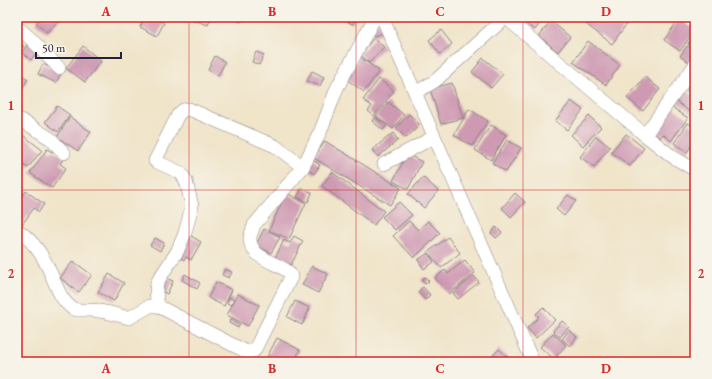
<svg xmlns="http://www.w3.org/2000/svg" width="712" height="379" font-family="'EB Garamond',serif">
	<rect width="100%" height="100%" fill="#f7f3e8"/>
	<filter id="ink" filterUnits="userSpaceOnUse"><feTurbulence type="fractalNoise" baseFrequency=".025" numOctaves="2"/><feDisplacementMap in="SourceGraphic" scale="8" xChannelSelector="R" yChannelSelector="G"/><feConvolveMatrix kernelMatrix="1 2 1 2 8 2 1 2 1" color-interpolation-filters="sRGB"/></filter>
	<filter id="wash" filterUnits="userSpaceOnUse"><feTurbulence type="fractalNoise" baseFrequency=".012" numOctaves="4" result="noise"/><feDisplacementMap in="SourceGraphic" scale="16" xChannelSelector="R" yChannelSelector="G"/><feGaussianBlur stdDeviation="0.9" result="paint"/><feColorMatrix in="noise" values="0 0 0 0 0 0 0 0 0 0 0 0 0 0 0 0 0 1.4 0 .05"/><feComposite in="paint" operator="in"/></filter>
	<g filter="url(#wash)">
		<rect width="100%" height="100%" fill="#f0e4c9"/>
		<g id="blocks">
			<!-- building -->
			<path fill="#ce9ab2" d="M36 17H62L47 33 36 23 39 20Z
				M145 17H152L164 23 157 36 140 27Z
				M185 17H211L208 25Z
				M227 17H243L241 22Z
				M336 17H356L353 24Z
				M517 17H544L535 30Z
				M559 17H570L566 22Z
				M585 17H622L628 22 612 44 582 21Z
				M679 19 695 30 680 51 664 40Z
				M551 21 570 37 558 52 539 36Z
				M379 23 383 33 374 36 371 26Z
				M441 30 452 44 440 54 429 40Z
				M695 34V50L688 44Z
				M374 38 384 47 369 63 360 54Z
				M588 41 620 65 606 85 573 62Z
				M17 42 24 46 17 58Z
				M29 42 39 49 31 60 22 53Z
				M83 46 101 61 85 82 66 68Z
				M687 46 695 51V62L693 65 680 56Z
				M256 52 264 55 259 65 252 62Z
				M215 56 225 62 218 76 208 70Z
				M360 57 379 71 364 92 345 78Z
				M483 58 503 74 491 88 472 72Z
				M43 64 61 73 56 83 38 74Z
				M312 71 324 77 320 86 307 81Z
				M17 72 28 79 22 89 17 85Z
				M645 77 660 89 643 111 627 98Z
				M379 79 394 91 374 116 368 111 372 106 363 100Z
				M452 83 463 118 441 124 430 89Z
				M685 89 695 97V113L694 115 676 101Z
				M571 101 583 110 567 130 555 121Z
				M388 102 404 115 393 129 376 116Z
				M57 106 70 115 58 132 45 122Z
				M670 106 688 118 671 141 663 134 660 138 651 132Z
				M469 109 488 121 472 146 454 135Z
				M409 114 420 125 406 138 396 128Z
				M589 116 601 127 583 146 571 135Z
				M70 117 91 132 78 151 57 137Z
				M375 117 387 126 383 130 372 121Z
				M688 123 695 128V143L694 142 687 152 674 143Z
				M491 125 506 135 491 160 475 150Z
				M393 133 398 140 378 157 372 150Z
				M626 134 644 148 630 166 611 152Z
				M23 135 42 150 28 168 17 160V143Z
				M596 136 610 147 594 167 580 157Z
				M507 140 521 148 506 172 492 163Z
				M325 141 401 188 390 205 314 158Z
				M47 149 52 152 54 150 64 158 60 164 66 168 52 188 30 173Z
				M407 154 422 162 408 189 393 181Z
				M313 160 320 165 314 174 307 169Z
				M332 172 384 211 374 225 322 186Z
				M423 177 438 191 424 208 408 194Z
				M302 188 312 193 308 202 297 197Z
				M26 191 44 204 39 212 34 208 21 226 17 223V204Z
				M286 193 306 203 289 239 269 230Z
				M515 193 525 202 511 217 502 208Z
				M568 195 576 201 564 216 556 209Z
				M399 202 412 215 395 230 382 217Z
				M409 221 418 230 428 221 440 233 414 258 393 236Z
				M496 227 502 233 496 238 491 233Z
				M264 229 280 237 271 253 256 245Z
				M188 234 201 242 191 260 186 257 184 260 176 255Z
				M294 236 303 241 291 265 275 258 284 240 290 243Z
				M448 237 460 253 441 268 428 252Z
				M155 238 164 243 160 251 150 245Z
				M428 253 434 262 424 269 418 260Z
				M465 260 475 273 449 294 435 278 445 270 448 274Z
				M73 261 92 275 79 292 60 278Z
				M312 266 328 274 318 293 302 285Z
				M225 269 232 272 229 278 222 275Z
				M109 274 124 283 114 301 98 292Z
				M185 274 200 283 197 289 182 280Z
				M474 276 479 282 458 299 453 293Z
				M164 277 173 281 167 294 158 289Z
				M425 277 429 281 425 284 421 280Z
				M216 282 232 290 224 306 208 298Z
				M423 287 430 295 425 300 418 292Z
				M238 294 259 305 248 326 227 315Z
				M230 297 234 300 231 305 227 303Z
				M295 301 310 308 302 325 287 317Z
				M543 307 555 320 536 338 527 328 539 317 536 314Z
				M231 319 240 324 238 328 229 323Z
				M562 321 569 327 560 337 553 331Z
				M569 330 577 337 570 346 562 339Z
				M553 333 566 345 554 359 540 347Z
				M277 338 300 350 294 362H272L266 359Z
				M499 349 513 362H490L488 361Z"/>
		</g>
	</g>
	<g filter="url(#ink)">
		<use href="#blocks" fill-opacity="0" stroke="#898382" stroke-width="1"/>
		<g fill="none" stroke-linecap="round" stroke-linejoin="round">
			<!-- street casing -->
			<g stroke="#898382" stroke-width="14">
				<path id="street" d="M382 17 533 362
					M509 17 511 22 645 135 673 157 695 170
					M686 17 695 23
					M17 27 30 38 59 68
					M415 93 435 81 506 17
					M17 119 21 120 51 139 64 153
					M645 135 695 65
					M384 164 434 137
					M17 230C33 240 44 257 51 274 56 285 61 301 72 308 76 311 81 310 87 310 102 310 115 314 129 318L150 306H158L231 344 247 352 254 351 291 277C290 264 248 262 250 237 251 233 253 229 254 225L303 167 321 130 337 88 375 17
					M158 306 156 292 157 283 161 276 177 252 185 233 192 206 186 181 181 173 155 161 178 115 183 110 189 109 275 146 303 167"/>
			</g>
			<!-- street -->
			<use href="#street" stroke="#fff" stroke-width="13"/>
		</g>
	</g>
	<!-- grid -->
	<path fill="none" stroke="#d62828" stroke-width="1" stroke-opacity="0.55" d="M189 17V362M356 17V362M523 17V362M17 190H695"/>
	<!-- margin -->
	<rect width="712" height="379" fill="none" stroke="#f7f3e8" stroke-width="44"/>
	<!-- scale -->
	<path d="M36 52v6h85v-6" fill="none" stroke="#22223b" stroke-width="2"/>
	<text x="42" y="52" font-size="12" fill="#22223b" stroke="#f7f3e8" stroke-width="3" paint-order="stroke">50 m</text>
	<rect x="22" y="22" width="668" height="335" fill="none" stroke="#d62828" stroke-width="1.5"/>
	<g font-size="13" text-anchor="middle" font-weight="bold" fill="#d62828">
		<text x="106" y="16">A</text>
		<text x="272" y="16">B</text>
		<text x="440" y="16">C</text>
		<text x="606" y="16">D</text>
		<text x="11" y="110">1</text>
		<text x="701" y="110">1</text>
		<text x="11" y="278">2</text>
		<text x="701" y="278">2</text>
		<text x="106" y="373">A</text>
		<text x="272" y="373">B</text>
		<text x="440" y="373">C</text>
		<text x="606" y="373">D</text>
	</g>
</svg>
